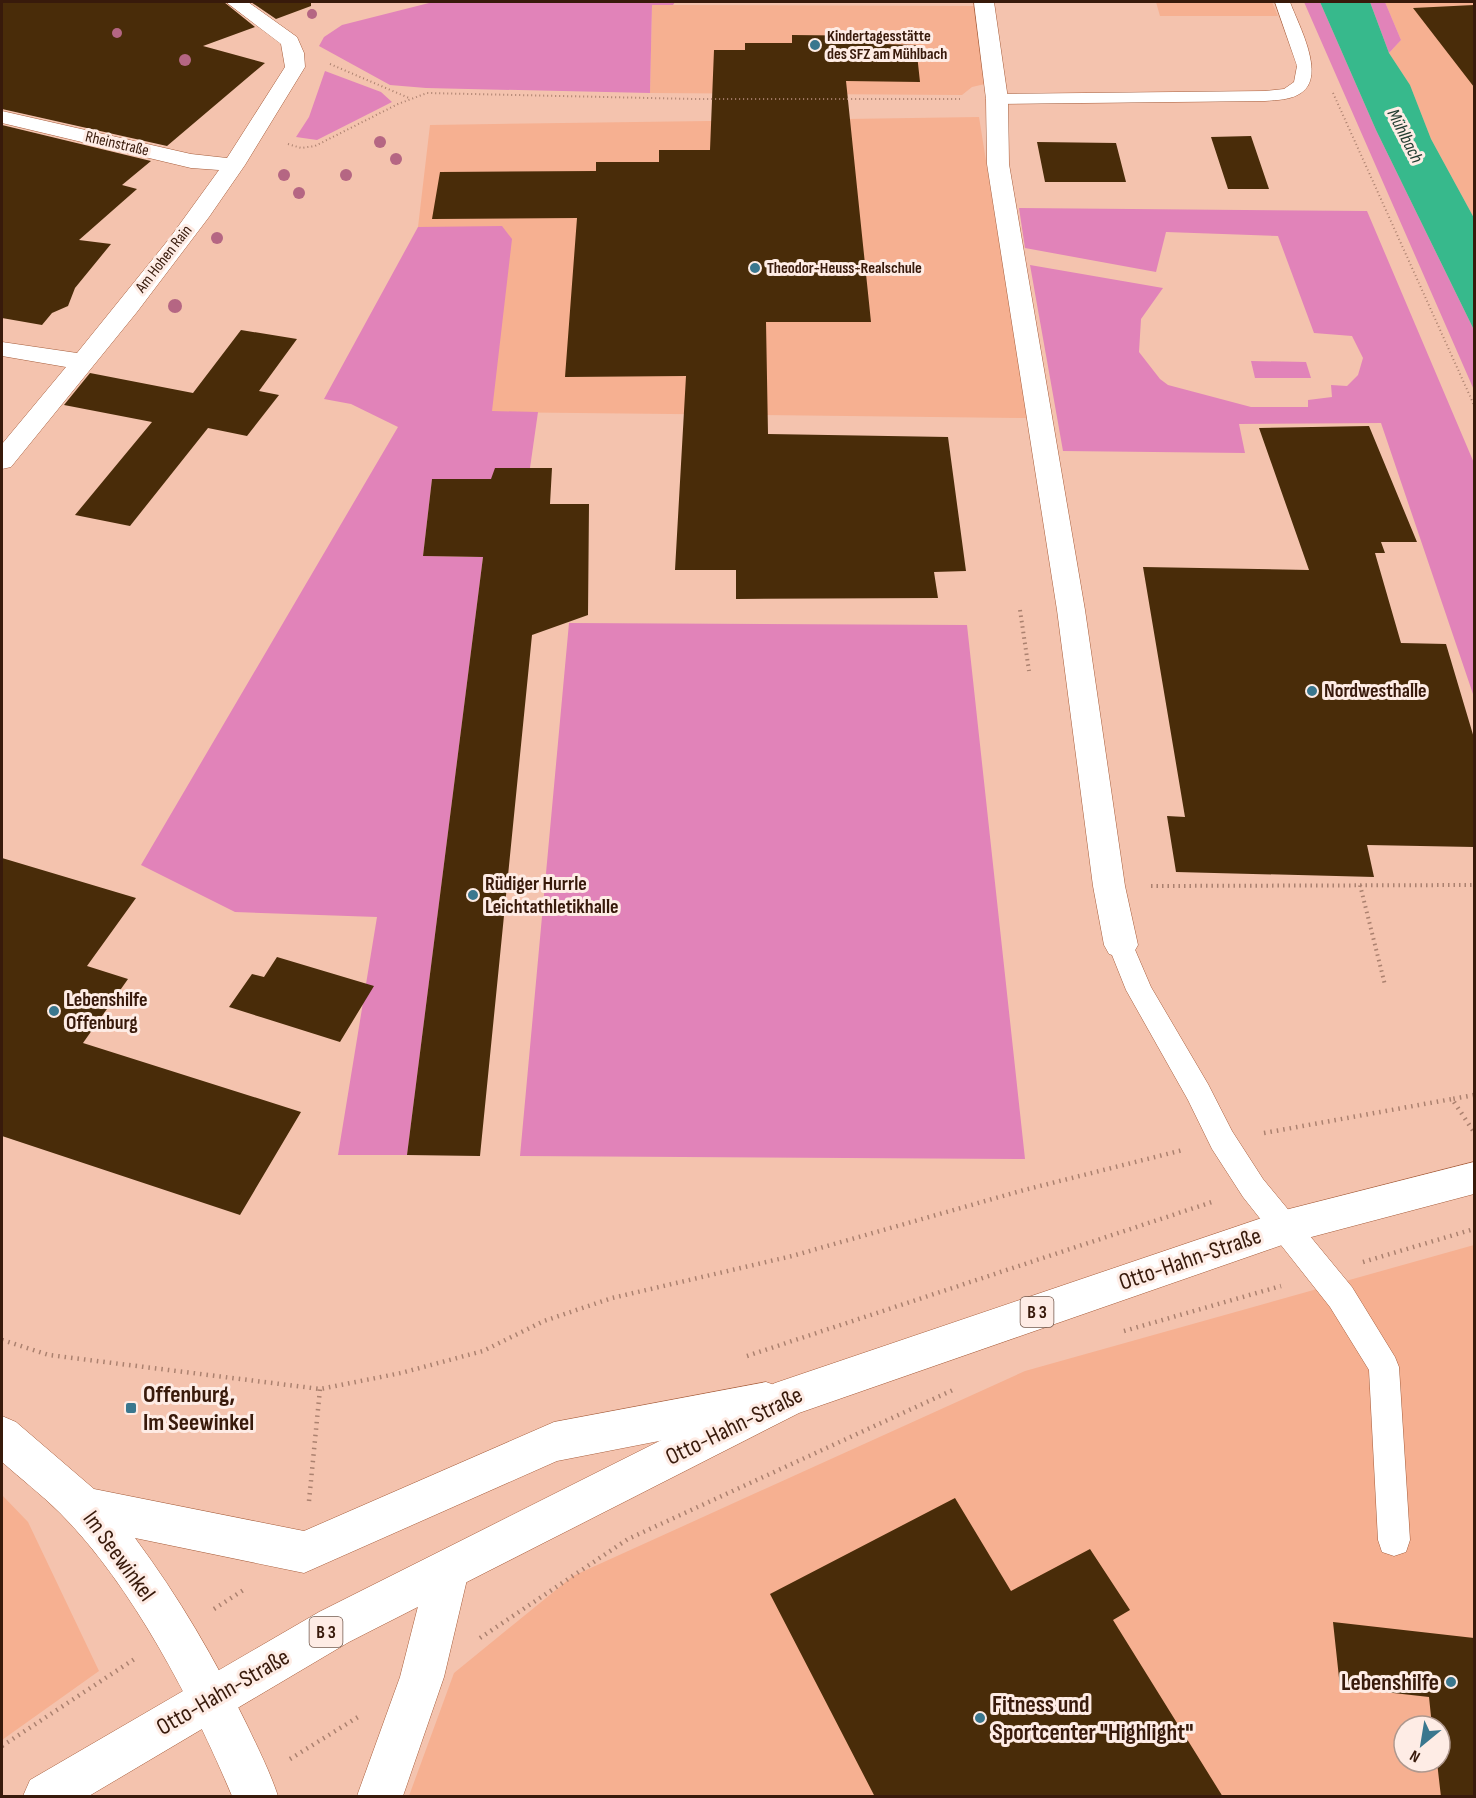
<svg xmlns="http://www.w3.org/2000/svg" width="1476" height="1798" font-family="'Sofia Sans Condensed',sans-serif">
	<rect width="100%" height="100%" fill="#f4c3ae"/>
	<!-- built -->
	<path fill="#f6b091" fill-rule="evenodd" d="M1156 2H1272L1278 16H1160Z
		M1385 2H1474V218L1431 139 1410 85 1389 53 1401 40Z
		M652 5 974 6 985 84 972 87 962 95 650 93Z
		M979 117 1027 418 492 412 418 227 430 125Z
		M1474 1245V1796H409L454 1673 573 1576 1025 1371ZM1404 1726H1440V1762H1404Z
		M2 1495 28 1522 99 1671 2 1740Z"/>
	<!-- green -->
	<path fill="#e183b9" d="M433 2H675L673 5H652L650 93 426 88 390 85 319 46 324 37 342 25Z
		M1304 2H1320L1376 130 1474 330V390Z
		M1370 2H1385L1401 40 1389 53Z
		M325 71 381 92 392 102 317 140 296 137 309 117Z
		M1019 208 1367 211 1474 463V697L1381 423 1239 424 1245 453 1063 451 1030 265 1163 288 1141 319 1139 352 1160 379 1168 385 1251 407H1308V400L1332 397 1331 385 1347 386 1358 375 1363 358 1352 336 1314 333 1278 236 1166 232 1156 272 1025 248Z
		M502 226 512 239 492 411 538 412 530 468 491 479H432L423 556 483 557 407 1155H338L377 917 235 912 141 865 398 427 351 404 324 399 418 227Z
		M1251 361 1306 362 1311 378H1255Z
		M569 623 967 625 1025 1159 520 1156Z"/>
	<!-- water -->
	<path fill="#37b98c" d="M1320 2H1370L1389 53 1410 85 1431 139 1474 218V330L1376 130Z"/>
	<!-- building -->
	<path fill="#492c09" d="M2 2H224L255 27 203 46 265 63 167 146 2 109Z
		M251 2H311V6L276 19Z
		M1474 5V87L1413 8Z
		M792 35 883 36V44L916 45 920 82 846 81 871 322H766L768 434 948 437 966 571 934 572 938 598 736 599V570H675L686 376 565 377 577 218 432 219 440 172 596 171V162H659V150H710L714 50H745V43H792Z
		M2 125 151 161 122 185 137 189 79 240 111 244 75 288 68 306 52 313 42 325 2 318Z
		M1251 136 1269 189H1228L1211 137Z
		M1037 142 1116 143 1126 182H1045Z
		M241 330 297 339 259 391 279 395 247 436 208 428 130 526 75 515 152 422 64 405 90 373 193 393Z
		M1369 426 1417 542H1381L1385 553H1375L1401 643 1446 644 1474 738V847L1367 845 1374 877 1176 872 1167 816 1185 817 1143 567 1309 570 1259 428Z
		M495 468H552L550 504H589L588 615 532 635 480 1156 407 1155 483 557 423 556 432 479H491Z
		M2 858 136 898 87 966 128 979 83 1043 301 1112 240 1215 2 1136Z
		M277 957 374 986 340 1042 229 1007 252 974 264 977Z
		M955 1498 1011 1591 1090 1549 1130 1610 1113 1620 1223 1797H875L770 1594Z
		M1333 1622 1474 1638V1797H1441L1437 1762H1440V1726H1432L1429 1697 1340 1687Z"/>
	<g fill="none" stroke-linecap="round" stroke-linejoin="round">
		<!-- service casing -->
		<g stroke="#a65d3b" stroke-width="1">
			<path id="service" d="M1275 2H1290C1298 24 1327 76 1301 93 1291 100 1277 100 1265 101L997 104 989 99 997 94 1265 91 1284 89 1294 82 1297 66Z
				M1121 935 1130 938 1151 987 1208 1084 1232 1131 1263 1179 1352 1287 1395 1357 1399 1367 1410 1540 1406 1552 1394 1556 1382 1552 1378 1540 1369 1370 1330 1307 1243 1197 1212 1149 1188 1100 1126 990 1108 945 1112 938Z"/>
		</g>
		<!-- pedestrian casing -->
		<g stroke="#a65d3b" stroke-width="1">
			<path id="pedestrian" d="M974 2H994L1008 99 1009 164 1085 610 1125 886 1138 945 1133 954 1121 958 1109 954 1104 945 1093 886 1057 610 987 164 986 99Z"/>
		</g>
		<!-- minor casing -->
		<g stroke="#a65d3b" stroke-width="1">
			<path id="minor" d="M226 2H248L297 37 304 53 305 67 245 165 209 217 137 312 11 467 2 469V444L66 367 2 356V342L77 353 169 239 219 170 191 168 2 123V111L191 154 227 158 285 67 281 44Z
				M766 1382 780 1387 786 1401 780 1415 766 1420 557 1461 304 1573 135 1538C179 1597 215 1659 247 1725 258 1748 270 1772 278 1796H232C193 1703 132 1585 60 1513 42 1495 21 1479 2 1462V1416L16 1422 94 1489 304 1531 554 1422Z
				M448 1550 463 1556 469 1571 444 1677 403 1796H357L400 1677 427 1571 433 1556Z"/>
		</g>
		<!-- primary casing -->
		<g stroke="#a65d3b" stroke-width="1">
			<path id="primary" d="M1474 1162V1194L1285 1244 799 1413 349 1642 89 1796H23L30 1780 319 1612 775 1383 1285 1210Z"/>
		</g>
		<!-- path-far2 -->
		<path stroke="#ab816f" stroke-width="2" stroke-dasharray="1 3" stroke-linecap="butt" d="M330 64 409 98
			M1333 93 1474 405
			M288 144 301 148 315 146 398 104 427 93 694 99H960"/>
		<!-- path-far1 -->
		<path stroke="#ab816f" stroke-width="4" stroke-dasharray="1.5 4" stroke-linecap="butt" d="M1020 610 1029 671
			M1360 885 1385 985
			M1151 886 1474 885"/>
		<!-- path -->
		<path stroke="#ab816f" stroke-width="4.5" stroke-dasharray="1.5 5" stroke-linecap="butt" d="M1474 1095 1452 1099 1474 1132
			M1264 1133 1452 1099
			M1363 1262 1474 1229
			M1124 1331 1281 1286
			M2 1340 49 1355 320 1389 401 1373 483 1351 544 1321 612 1298 792 1256 1024 1190 1183 1150
			M747 1356 1215 1201
			M309 1501 320 1389
			M214 1609 245 1589
			M480 1638 628 1539 953 1390
			M2 1746 136 1658
			M290 1759 358 1717"/>
		<!-- service -->
		<use href="#service" fill="#fff" fill-rule="evenodd"/>
		<!-- pedestrian -->
		<use href="#pedestrian" fill="#fff" fill-rule="evenodd"/>
		<!-- minor -->
		<use href="#minor" fill="#fff" fill-rule="evenodd"/>
		<!-- primary -->
		<use href="#primary" fill="#fff" fill-rule="evenodd"/>
	</g>
	<!-- trees -->
	<g fill="#b56683">
		<circle cx="312" cy="14" r="5"/>
		<circle cx="117" cy="33" r="5"/>
		<circle cx="185" cy="60" r="6"/>
		<circle cx="380" cy="142" r="6"/>
		<circle cx="396" cy="159" r="6"/>
		<circle cx="284" cy="175" r="6"/>
		<circle cx="346" cy="175" r="6"/>
		<circle cx="299" cy="193" r="6"/>
		<circle cx="217" cy="238" r="6"/>
		<circle cx="175" cy="306" r="7"/>
	</g>
	<!-- markers -->
	<g fill="#3a778e" stroke="#feece5" stroke-width="2">
		<circle cx="815" cy="45" r="6"/>
		<circle cx="755" cy="268" r="6"/>
		<circle cx="1312" cy="691" r="6"/>
		<circle cx="473" cy="895" r="6"/>
		<circle cx="54" cy="1011" r="6"/>
		<rect x="125" y="1402" width="12" height="12" rx="3"/>
		<circle cx="1451" cy="1682" r="6"/>
		<circle cx="980" cy="1718" r="6"/>
	</g>
	<g text-anchor="middle" dominant-baseline="central" stroke-width="6" stroke-linejoin="round" paint-order="stroke">
		<!-- far-poi labels -->
		<g font-size="16" font-weight="bold" fill="#381a0b" stroke="#feece5" text-anchor="start">
			<text x="827" y="36">Kindertagesstätte<tspan x="827" dy="18">des SFZ am Mühlbach</tspan></text>
			<text x="767" y="268">Theodor-Heuss-Realschule</text>
		</g>
		<!-- far-street labels -->
		<g font-size="16" fill="#381a0b" stroke="#feece5">
			<text transform="translate(117 144) rotate(13)">Rheinstraße</text>
			<text transform="translate(164 259) rotate(-52)">Am Hohen Rain</text>
		</g>
		<!-- far-water labels -->
		<g font-size="18" font-style="italic" fill="#223d31" stroke="#feece5">
			<text transform="translate(1405 136) rotate(63)">Mühlbach</text>
		</g>
		<!-- shield labels -->
		<g fill="#feece5" stroke="#73594c" stroke-width="1.5">
			<rect x="1020.5" y="1297" width="33" height="30" rx="4.5"/>
			<rect x="309.5" y="1617" width="33" height="30" rx="4.5"/>
		</g>
		<g font-size="18" font-weight="bold" fill="#381a0b">
			<text x="1037" y="1312">B 3</text>
			<text x="326" y="1632">B 3</text>
		</g>
		<!-- poi labels -->
		<g font-size="20" font-weight="bold" fill="#381a0b" stroke="#feece5" text-anchor="start">
			<text x="1324" y="691">Nordwesthalle</text>
			<text x="485" y="884">Rüdiger Hurrle<tspan x="485" dy="23">Leichtathletikhalle</tspan></text>
			<text x="66" y="1000">Lebenshilfe<tspan x="66" dy="23">Offenburg</tspan></text>
		</g>
		<!-- near-street labels -->
		<g font-size="24" fill="#381a0b" stroke="#feece5">
			<text transform="translate(1190 1259) rotate(-19)">Otto-Hahn-Straße</text>
			<text transform="translate(734 1426) rotate(-26)">Otto-Hahn-Straße</text>
			<text transform="translate(119 1556) rotate(54)">Im Seewinkel</text>
			<text transform="translate(223 1692) rotate(-30)">Otto-Hahn-Straße</text>
		</g>
		<!-- near-poi labels -->
		<g font-size="24" font-weight="bold" fill="#381a0b" stroke="#feece5" text-anchor="start">
			<text x="143" y="1394">Offenburg,<tspan x="143" dy="28">Im Seewinkel</tspan></text>
			<text x="1439" y="1682" text-anchor="end">Lebenshilfe</text>
			<text x="992" y="1704">Fitness und<tspan x="992" dy="28">Sportcenter "Highlight"</tspan></text>
		</g>
	</g>
	<!-- border -->
	<rect width="1476" height="1798" fill="none" stroke="#381a0b" stroke-width="6"/>
	<!-- north arrow -->
	<g transform="translate(1422 1744) rotate(210)"><circle r="28" fill="#feece5" stroke="#af988e" stroke-width="1.5"/>
	<path d="M0-4.5L10 22L0 15L-10 22Z" fill="#3a778e"/>
	<text y="-9" font-size="16" font-weight="bold" text-anchor="middle" fill="#381a0b">N</text>
	</g>
</svg>
